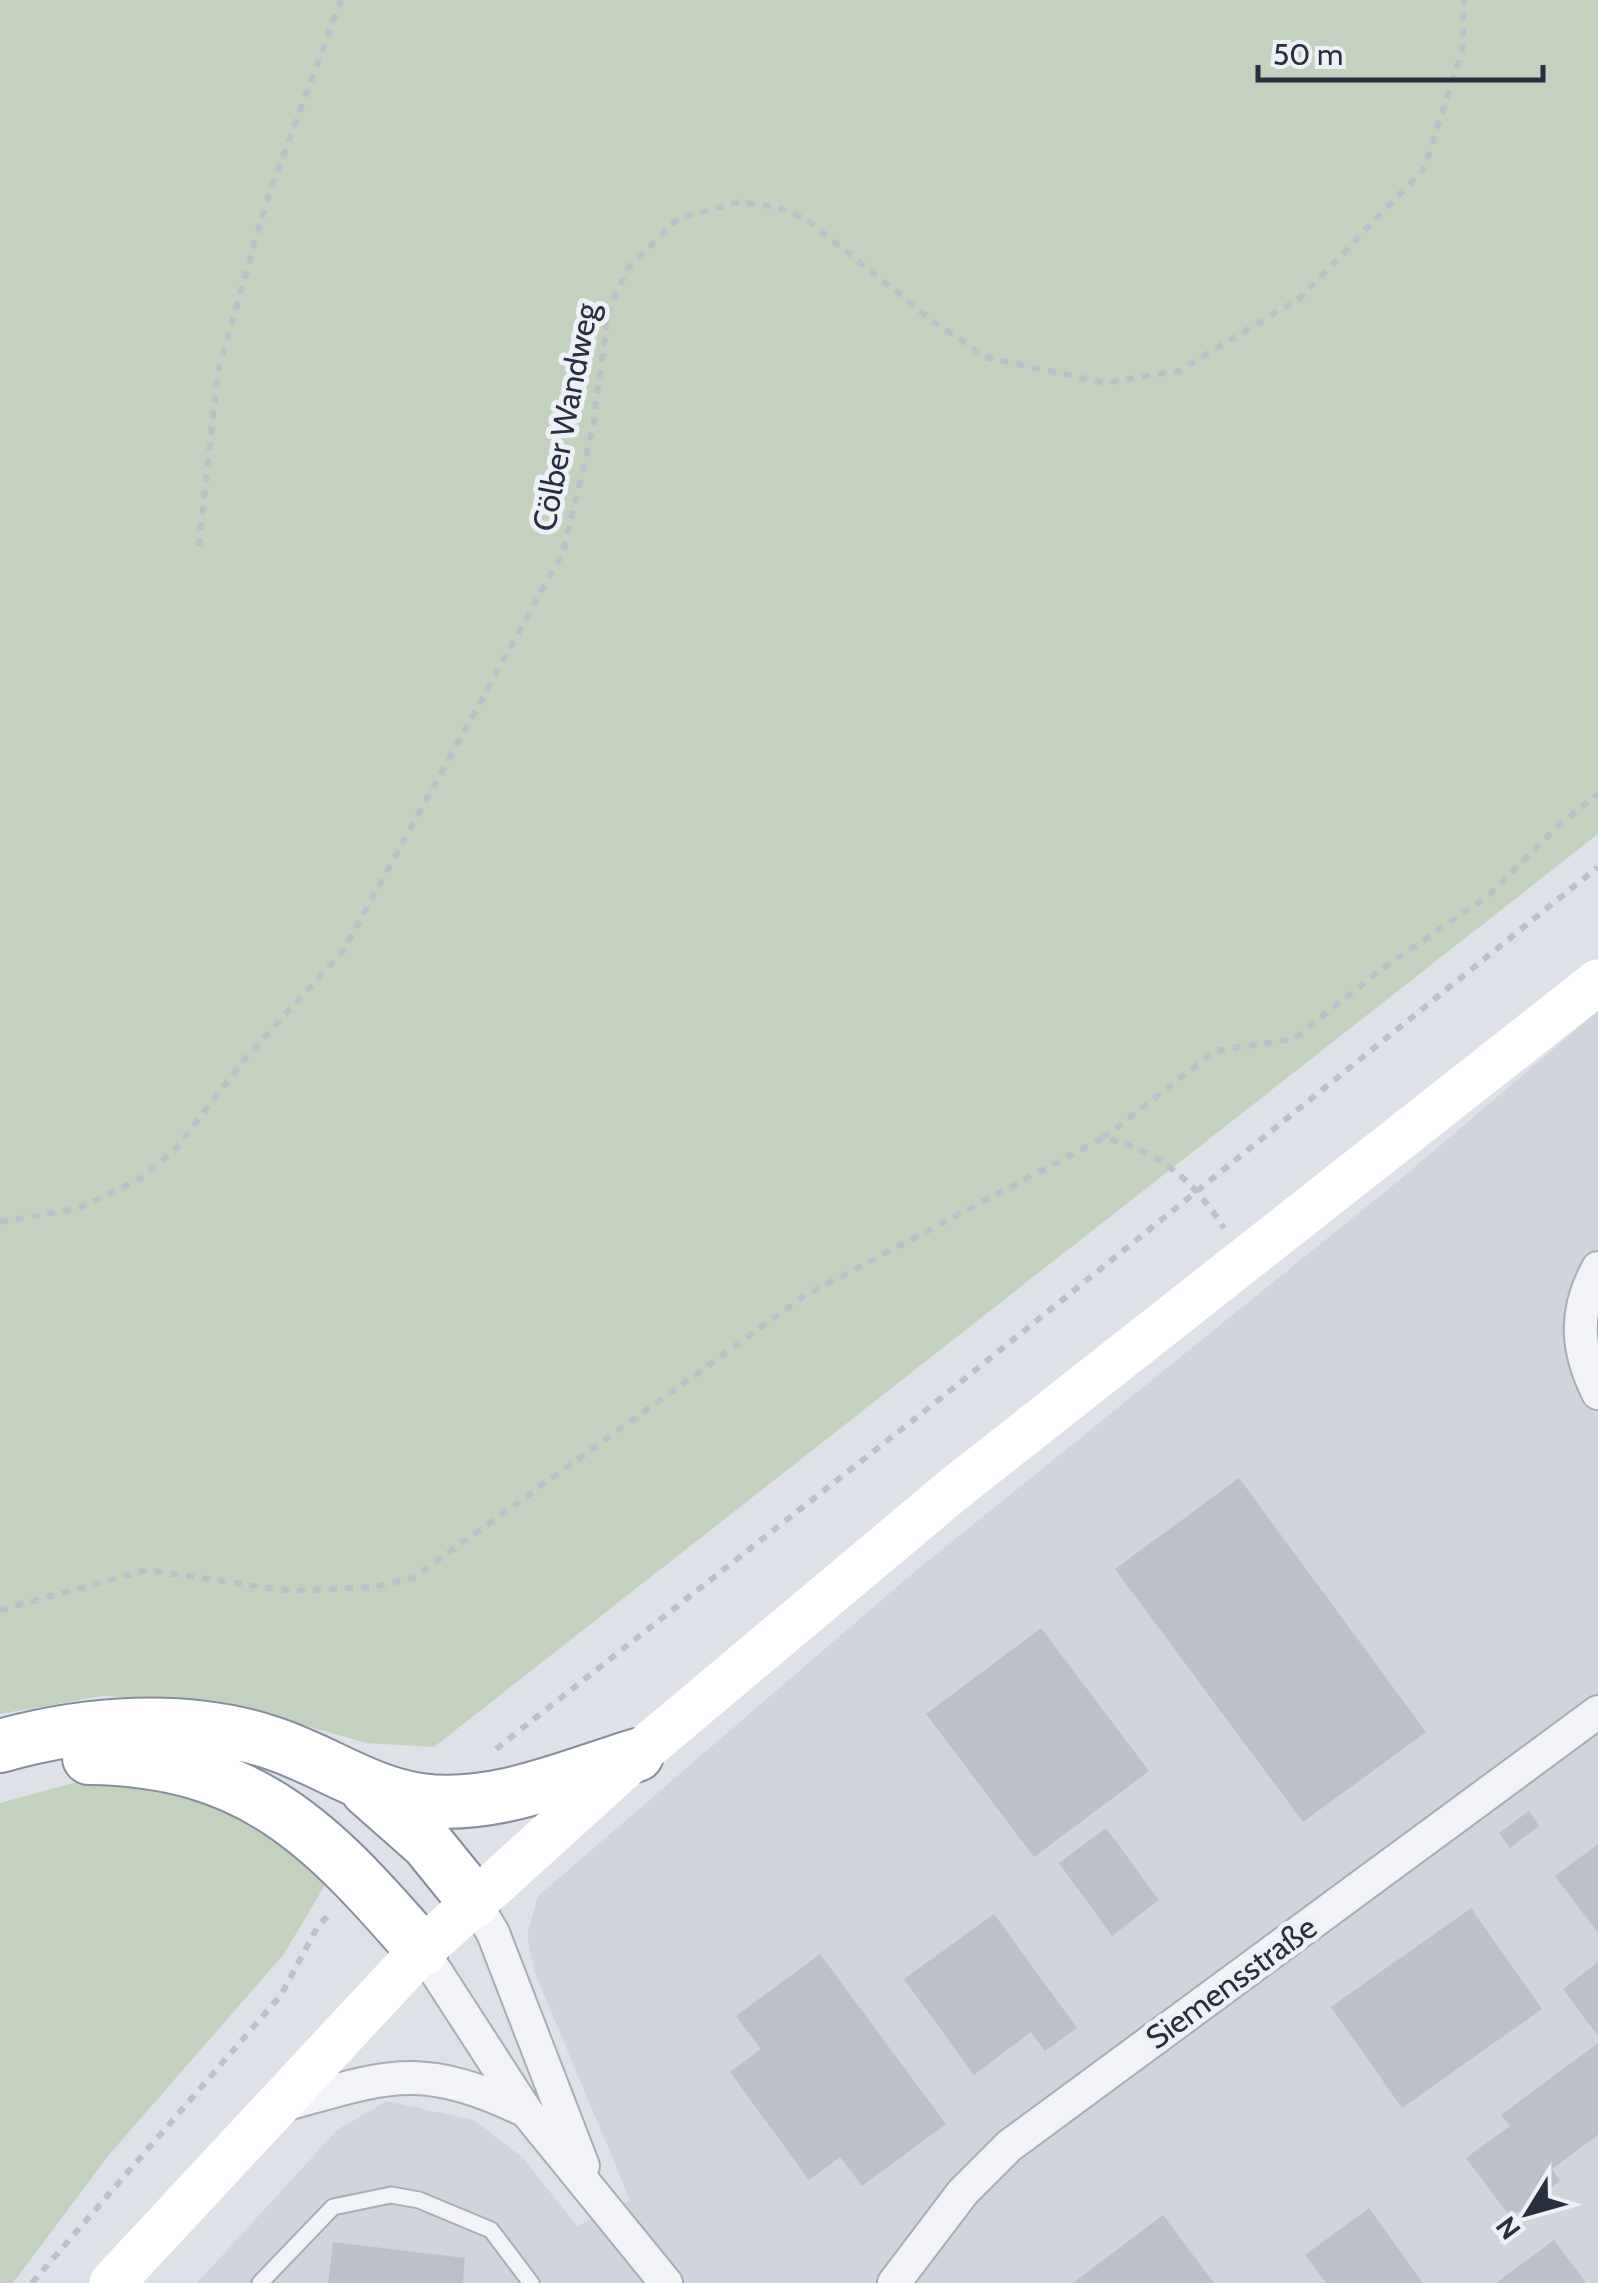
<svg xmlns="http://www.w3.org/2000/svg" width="1598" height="2283" font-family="Cabin,sans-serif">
	<rect width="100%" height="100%" fill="#dee2e8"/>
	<!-- built -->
	<path fill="#d0d4dd" d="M1598 1011V2283H197L337 2130 387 2101 474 2120 523 2158 577 2226 630 2200 534 1971 527 1935 538 1896 907 1578 1397 1182Z"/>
	<!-- green -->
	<path fill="#c3d2bf" d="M0 0H1598V834L434 1747 366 1743 224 1702 102 1696 0 1714Z
		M88 1779C168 1784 202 1790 270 1833 294 1849 311 1859 325 1885L284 1954 108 2156 13 2283H0V1803Z"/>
	<!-- building -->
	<path fill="#bbc0cb" d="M1239 1478 1426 1732 1303 1822 1115 1569Z
		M1041 1628 1149 1771 1034 1857 926 1714Z
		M1529 1811 1539 1826 1510 1848 1499 1833Z
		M1106 1828 1159 1900 1112 1936 1059 1863Z
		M1598 1844V1933L1555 1876Z
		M1471 1908 1542 2009 1402 2108 1331 2007Z
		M994 1914 1077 2028 1045 2051 1031 2032 974 2075 904 1979Z
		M820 1954 946 2124 862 2186 840 2157 809 2180 730 2072 761 2049 736 2016Z
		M1598 1962V2036L1563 1989Z
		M1598 2043V2135L1552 2169 1560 2181 1511 2218 1466 2158 1510 2126 1501 2115Z
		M1369 2208 1423 2283H1326L1305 2255Z
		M1163 2215 1214 2283H1073Z
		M1554 2240 1586 2283H1496Z
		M333 2242 465 2258 463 2283H328Z"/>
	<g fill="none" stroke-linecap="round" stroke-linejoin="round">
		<!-- service casing -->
		<g stroke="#a7acb6" stroke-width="19">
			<path id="service" d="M260 2283 333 2207 391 2195 419 2200 491 2230 531 2283"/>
		</g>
		<!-- minor casing -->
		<g stroke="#a7acb6" stroke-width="36">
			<path id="minor" d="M1598 1268C1574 1311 1576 1349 1598 1393
				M474 1901 493 1933 583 2166
				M422 1950 526 2111 666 2283
				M276 2107C387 2077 416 2059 526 2111
				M894 2283 963 2192 1009 2146 1598 1712"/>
		</g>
		<!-- trunk casing -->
		<g stroke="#858e9f" stroke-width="56">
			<path id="trunk" d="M0 1746C85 1722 187 1714 272 1743 322 1759 368 1793 421 1800 494 1810 568 1776 637 1755
				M89 1758C252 1760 322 1835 422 1950
				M367 1790 427 1843 474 1901"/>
		</g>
		<!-- path -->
		<path stroke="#bcc0c7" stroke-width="6" stroke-dasharray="8 8" stroke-linecap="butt" d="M199 546 218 371 268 197 341 0
			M1103 1138 1215 1051 1294 1039 1379 971 1489 895 1558 826 1598 794
			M0 1222 80 1208 141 1178 175 1150 243 1061 343 951 563 552 592 432 609 308 628 268 679 218 739 202 776 207 806 219 931 320 985 357 1105 383 1178 371 1299 299 1424 169 1462 51 1464 0
			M0 1610 147 1570 291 1591 373 1587 413 1578 806 1295 1103 1138C1160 1151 1193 1180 1224 1228
			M496 1749 926 1410 1598 867
			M32 2283 281 1995 318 1926 332 1912"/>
		<!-- service -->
		<use href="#service" stroke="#f1f3f6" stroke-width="15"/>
		<!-- minor -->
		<use href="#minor" stroke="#f1f3f6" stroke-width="32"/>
		<!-- secondary -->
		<path stroke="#fff" stroke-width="45" d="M112 2283 422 1950 637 1755 954 1489 1598 982"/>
		<!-- trunk -->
		<use href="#trunk" stroke="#fff" stroke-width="52"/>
	</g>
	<g text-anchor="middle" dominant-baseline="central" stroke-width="10" stroke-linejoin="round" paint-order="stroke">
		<!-- street labels -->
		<g font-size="32" fill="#272f40" stroke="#edf1f6">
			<text transform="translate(565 417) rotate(-79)">Cölber Wandweg</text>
			<text transform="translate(1231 1982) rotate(-36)">Siemensstraße</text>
		</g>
	</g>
	<!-- north arrow -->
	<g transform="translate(1528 2213) rotate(233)" stroke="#edf1f6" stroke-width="8" paint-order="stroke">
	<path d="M0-8L18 38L0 25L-18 38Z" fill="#272f40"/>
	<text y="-15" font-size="28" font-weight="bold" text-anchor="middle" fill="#272f40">N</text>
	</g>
	<!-- scale -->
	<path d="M1258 65v15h285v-15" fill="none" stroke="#272f40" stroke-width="5"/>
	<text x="1273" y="65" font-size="30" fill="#272f40" stroke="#edf1f6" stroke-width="8" paint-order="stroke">50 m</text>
</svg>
